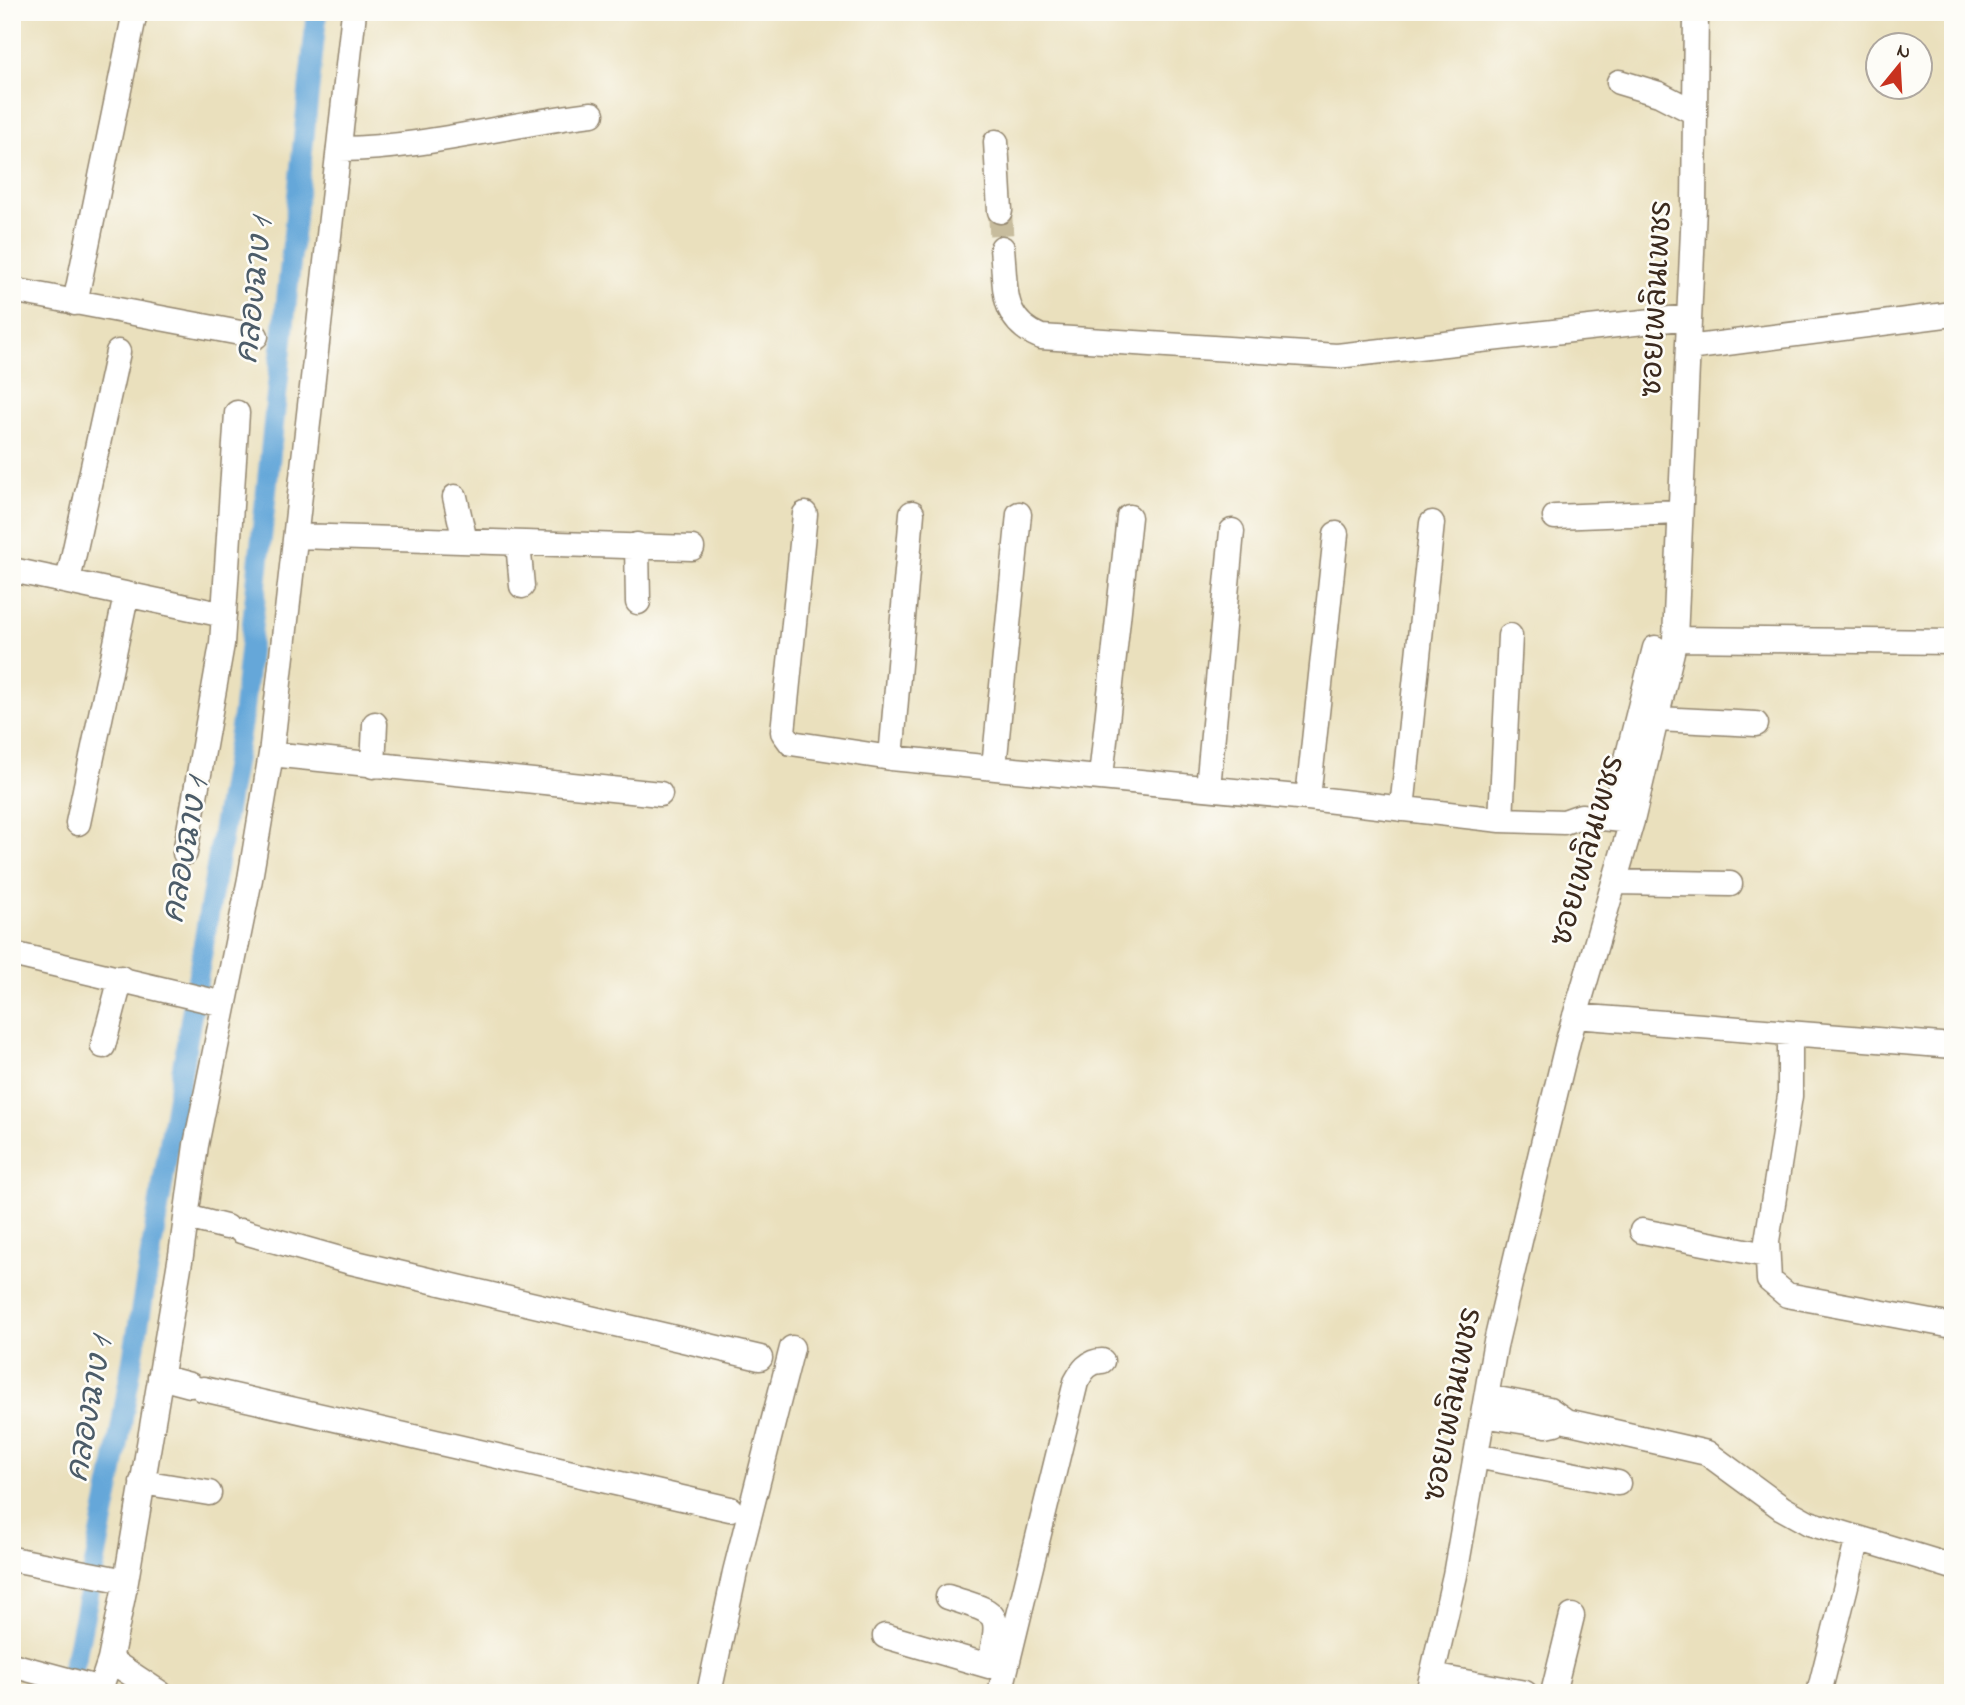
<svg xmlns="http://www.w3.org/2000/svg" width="1965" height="1705" font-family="'Indie Flower','Playpen Sans Thai',sans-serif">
	<rect width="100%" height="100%" fill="#fdfcf7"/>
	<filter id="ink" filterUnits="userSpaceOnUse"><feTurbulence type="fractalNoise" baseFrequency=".0143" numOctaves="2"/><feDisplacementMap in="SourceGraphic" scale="14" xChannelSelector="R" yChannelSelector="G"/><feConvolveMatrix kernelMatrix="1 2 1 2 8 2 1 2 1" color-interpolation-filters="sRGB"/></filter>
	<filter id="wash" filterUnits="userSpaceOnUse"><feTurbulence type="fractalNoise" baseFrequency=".00686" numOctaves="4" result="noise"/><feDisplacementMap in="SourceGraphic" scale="28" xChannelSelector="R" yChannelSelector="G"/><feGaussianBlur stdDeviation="1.57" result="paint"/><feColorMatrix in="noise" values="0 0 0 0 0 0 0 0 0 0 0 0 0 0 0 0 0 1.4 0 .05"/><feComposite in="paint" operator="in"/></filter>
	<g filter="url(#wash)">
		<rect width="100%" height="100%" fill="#eae0bd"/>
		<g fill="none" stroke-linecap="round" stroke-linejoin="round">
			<!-- canal -->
			<path stroke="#65a7d9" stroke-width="21" d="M65 1693 77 1652 114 1468 243 713 317 12"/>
		</g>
	</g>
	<g filter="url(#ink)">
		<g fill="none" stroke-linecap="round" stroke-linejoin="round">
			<!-- minor-tunnel -->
			<path stroke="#c7bc9d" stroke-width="24" stroke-dasharray="24 12" stroke-linecap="butt" d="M1000 211 1002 248"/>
			<!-- minor casing -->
			<g stroke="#92856e" stroke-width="27">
				<path id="minor" d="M1619 82 1659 94 1694 112
					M996 142 1000 211
					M340 149C426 148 507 124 592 114
					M1002 248C1006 288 1000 320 1041 337L1337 356 1689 317
					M12 290 256 336
					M75 303 135 12
					M1688 348 1953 314
					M455 497 465 541
					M805 514 783 732 791 743 891 758 1308 798 1501 820 1564 822 1581 816 1632 821
					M1555 517 1679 512
					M297 536 692 548
					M518 543 522 586
					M637 545 638 602
					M12 570 224 615
					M68 581 118 352
					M1675 639 1953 642
					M1658 719 1756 724
					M271 754 660 794
					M891 758 912 513
					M373 766 375 724
					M994 767 1019 514
					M1101 777 1129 517
					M1208 788 1232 531
					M1308 798 1336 534
					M1402 809 1432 523
					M1612 818 1655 648
					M1501 820 1510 636
					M78 823 126 596
					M185 853 222 644 237 413
					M1615 882 1730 884
					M12 954 224 1004
					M1575 1016 1953 1046
					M1790 1034V1096L1767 1241 1769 1280 1787 1295 1953 1326
					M103 1046 121 978
					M187 1217 226 1227
					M241 1231 347 1261 760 1358
					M1642 1231 1766 1255
					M160 1377 190 1385
					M203 1389 730 1509
					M1487 1397 1549 1409 1566 1421 1707 1453 1782 1508 1809 1523 1953 1567
					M1483 1415 1546 1425 1555 1423
					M1476 1456 1618 1483
					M142 1482 209 1493
					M12 1559 126 1581
					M948 1597C995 1613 1003 1608 990 1661
					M885 1636 989 1666
					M110 1660 160 1693
					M12 1665 101 1689
					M1432 1676 1525 1693
					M99 1693 110 1660 126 1581 181 1255 196 1145 250 879 271 754 354 12
					M709 1693 735 1572 792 1348
					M1000 1693 1076 1382C1082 1371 1088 1361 1102 1361
					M1428 1693 1455 1575 1495 1346 1543 1144 1569 1037 1632 821 1675 639 1694 207 1696 12
					M1553 1693 1572 1616
					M1819 1693 1858 1538"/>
			</g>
			<!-- minor -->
			<use href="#minor" stroke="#fff" stroke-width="24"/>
		</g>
	</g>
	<g text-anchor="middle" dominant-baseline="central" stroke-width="5" stroke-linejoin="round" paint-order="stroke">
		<!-- street labels -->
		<g font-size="30" fill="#3b2a1e" stroke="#fdfcf7">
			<text transform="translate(1658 299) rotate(-87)">ซอยเพลินเพชร</text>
			<text transform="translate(1589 851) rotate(-74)">ซอยเพลินเพชร</text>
			<text transform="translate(1454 1405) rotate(-79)">ซอยเพลินเพชร</text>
		</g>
		<!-- water labels -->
		<g font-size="32" font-style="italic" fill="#4c5c69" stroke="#fdfcf7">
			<text transform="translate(256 291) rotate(-84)">คลองฉาง 1</text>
			<text transform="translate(187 851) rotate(-80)">คลองฉาง 1</text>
			<text transform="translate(91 1410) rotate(-80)">คลองฉาง 1</text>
		</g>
	</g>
	<!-- margin -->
	<rect width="1965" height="1705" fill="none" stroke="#fdfcf7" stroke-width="42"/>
	<!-- north arrow -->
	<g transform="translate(1899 66) rotate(18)"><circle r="33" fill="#fdfcf7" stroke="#afa8a0" stroke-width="2"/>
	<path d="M0-5L12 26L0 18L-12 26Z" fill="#c8321e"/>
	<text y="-10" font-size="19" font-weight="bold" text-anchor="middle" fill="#3b2a1e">N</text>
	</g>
</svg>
